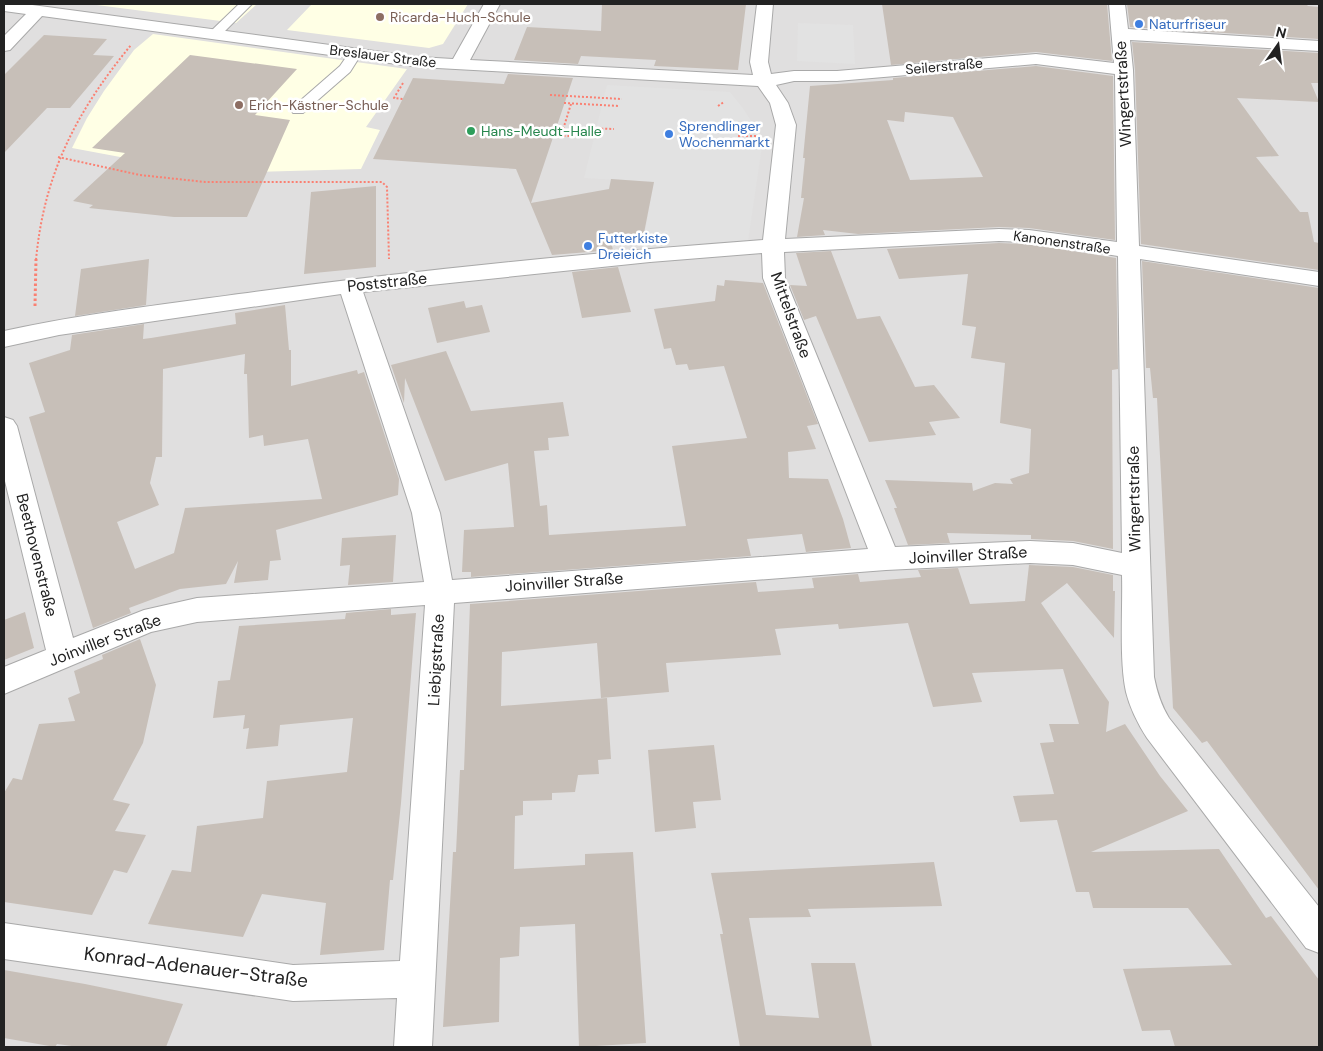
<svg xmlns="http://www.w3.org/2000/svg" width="1323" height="1051" font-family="'DM Sans',sans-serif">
	<rect width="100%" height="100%" fill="#f2efe9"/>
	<!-- residential -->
	<path fill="#e0dfdf" d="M4 4H1319V1047H4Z"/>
	<!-- education -->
	<path fill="#ffffe5" d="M89 4H257L236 23Z
		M312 4H468L443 44 429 48 287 30Z
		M153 34 407 69 366 127 380 130 361 169 254 172 179 168 72 148 87 118 104 91 134 50Z"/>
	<!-- parking -->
	<path fill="#e2e2e2" d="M798 23 853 25 855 64 797 61Z
		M607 85 730 92 742 107 763 139 748 241 642 249 654 182 584 178Z"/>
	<!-- building -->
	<path fill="#c7bfb8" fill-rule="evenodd" d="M602 4H746L738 70 654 66 656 60 581 56 578 64 514 60 527 27 601 31Z
		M882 4H1107L1112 61 1036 52 891 65Z
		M1127 4H1306L1308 6 1319 7V39L1130 27Z
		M44 35 107 39 93 55 114 56 70 108H47L4 153V75Z
		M1132 42 1319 53V83H1311L1319 102 1237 98 1279 156 1256 157 1300 212H1308L1314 242 1319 243V270L1141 244 1135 70Z
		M190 55 297 69 255 115 290 120 247 217H174L89 208 93 205 73 201 125 153 92 148Z
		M1036 66 1113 76 1115 240 1029 228 999 227 858 234 823 230 825 235 797 237 804 198H801L805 158H803L810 86 893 80V78ZM905 112 953 117 983 177 910 180 887 120 904 122Z
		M508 74 573 78 531 203 609 189 611 179 654 182 644 233H642L640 240 610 238 613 250 552 255 516 169 373 159 413 78 504 84Z
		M376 186V267L304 274 311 192Z
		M999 243 1029 244 1116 258 1118 369 1112 370 1113 549 1073 541 1031 539V535L947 533 950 543 908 545 894 508H897L885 480 972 483 973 491 995 483 1013 484 1010 479 1029 473 1031 429 1000 423 1005 363 971 358 976 327 962 325 968 274 899 279 887 249Z
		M831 251 857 319 880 316 915 387 934 385 960 418 929 422 936 435 869 442 816 316 804 320 790 285 807 286 796 253Z
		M149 259 146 305 75 316 81 269Z
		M1142 261 1319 288V890L1207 741 1202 743 1173 708 1157 398H1153L1150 368H1146Z
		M618 267 631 312 582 318 572 272Z
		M725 280 763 283 818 424 807 426 816 449 788 452 789 478 828 479 843 519 851 548 806 552 802 534 747 539 751 556 471 577V572H462L464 530 514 527 508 463 445 481 405 378 404 403 391 365 446 351 471 411 563 402 569 436 548 438 549 450 534 451 540 506 547 505 549 535 686 526 672 446 747 438 724 366 689 370 687 364 676 365 671 348 664 349 654 309 715 301 717 285 724 286Z
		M464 301 466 308 482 305 490 332 437 343 428 308Z
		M285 305 289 350H291V386L357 370 358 374 364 372 399 479 398 495 276 530 281 560 270 561 268 580 234 583 238 561 226 584 180 589 129 608 131 613 93 628 29 417 45 412 29 363 70 350 72 335 144 324 143 339 151 338 236 324 235 313ZM245 354 244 374H247L249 438 263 435 264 446 308 439 322 499 185 508 174 553 135 569 117 522 159 505 150 483 156 457H162L163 369Z
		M396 535 393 582 348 585 350 565 340 566 342 538Z
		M1029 565 1073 567 1113 575V591H1115L1114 638 1067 583 1041 603 1109 702 1106 732 1125 724 1160 776 1188 811 1091 852 1219 849 1266 918 1271 916 1319 980V1047H1175L1170 1030 1142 1031 1123 969 1232 965 1188 908H1093L1089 892H1076L1057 820 1020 822 1013 796 1054 794 1040 743 1054 742 1049 724H1079L1063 669 972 673 982 702 933 707 908 623 839 629 838 624 775 629 781 655 666 663 669 692 601 698 597 643 502 652 501 706 607 698 611 759 598 760 599 774 578 775 575 792 552 793V800L523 801V815L515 816 514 869 585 865V854L633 852 646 1043 579 1047 575 924 520 927 519 956 500 958 499 1022 443 1027 453 852H456L460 770H464L470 604 756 582 758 592 814 588 812 578 858 574 860 582 921 577 918 570 958 568 970 604 1025 601Z
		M391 609V615L416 613 401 803 393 880H390L384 950 320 955 326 903 262 894 243 937 148 924 172 870 191 872 197 826 263 818 267 781 347 772 353 718 280 725 278 746 246 749 249 728 243 729 245 715 213 718 218 681 230 680 239 626 345 619 346 613Z
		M25 612 34 648 4 660V620Z
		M140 639 156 685 143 743 113 800 130 804 115 831 146 835 127 873 114 870 92 915 4 902V793L13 778 22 780 39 724 75 721 68 698 80 693 74 671 103 659 102 655Z
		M714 745 721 800 693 802 696 828 655 832 648 750Z
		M934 862 942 906 808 909 811 917 749 918 766 1015 819 1018 811 963H855L872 1047H740L720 934H723L711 873Z
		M4 970 85 984 183 1004 166 1047H79L57 1044 55 1047 4 1038Z"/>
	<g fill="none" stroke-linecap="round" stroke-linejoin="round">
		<!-- service casing -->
		<g stroke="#a9a9a9" stroke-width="2">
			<path id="service" d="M239 4H252L219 37H211L209 34 211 31Z
				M356 49 362 53 350 72 303 113H293L291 110 293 107 340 66 351 50Z"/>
		</g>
		<!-- minor casing -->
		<g stroke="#a9a9a9" stroke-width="2">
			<path id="minor" d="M4 4H25L419 57 453 59 484 4H500L470 60 753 75 750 62 757 4H773L768 62 771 74 794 71H837L1036 54 1114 63 1109 4H1125L1128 29 1319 41V51L1130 40 1133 70 1139 246 1319 272V286L1140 259 1154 677C1157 692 1161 705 1169 718L1319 907V953L1306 948 1147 738C1138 724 1130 708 1126 692 1119 660 1123 609 1122 575L1073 565 1030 563 886 570 454 603 432 1047H394L397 998 293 1001 4 959V923L293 965 400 961 425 605 197 622 151 632 4 694V667L46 650 4 477V417L13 420 17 426 73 638 144 610 197 598 424 582 412 513 341 294 59 335 4 347V331C81 314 160 305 239 294 413 270 588 253 763 240L776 125 770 103 758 86 419 67 42 16 10 50 4 51V36L26 14 4 11ZM1036 64 1115 74 1117 242 1029 230 999 229 785 239 796 125 788 103 776 85 794 81H837ZM999 241 1029 242 1118 256 1122 553 1073 543 1030 541 895 547 785 278 784 252ZM762 253 763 278 868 549 452 580 440 513 363 292 650 262Z"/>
		</g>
		<!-- path-far1 -->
		<path stroke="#fa8072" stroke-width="2" stroke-dasharray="2 2" stroke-linecap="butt" d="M403 83 394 98 403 99
			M550 95 622 99
			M564 103 619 106
			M571 104 561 136H574L576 128 614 129
			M718 106 724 102
			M738 136H758
			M58 157 140 175 205 182H382L387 187 389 259
			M36 260C44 173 77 111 131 45"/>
		<!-- path -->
		<path stroke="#fa8072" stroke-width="3" stroke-dasharray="2.5 2.5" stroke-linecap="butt" d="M35 306 36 259"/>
		<!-- service -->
		<use href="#service" fill="#fff" fill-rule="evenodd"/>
		<!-- minor -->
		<use href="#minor" fill="#fff" fill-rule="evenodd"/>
	</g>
	<!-- markers -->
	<g fill="#8d6e63" stroke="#fff" stroke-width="2">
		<circle cx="380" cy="17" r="5"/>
		<circle cx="239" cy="105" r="5"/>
	</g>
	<g fill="#3f7fe0" stroke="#fff" stroke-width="2">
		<circle cx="1139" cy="24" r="5"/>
		<circle cx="669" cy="134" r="5"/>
		<circle cx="588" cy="246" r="5"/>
	</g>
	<circle fill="#2e9e5b" stroke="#fff" stroke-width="2" cx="471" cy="131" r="5"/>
	<g text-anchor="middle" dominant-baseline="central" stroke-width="5" stroke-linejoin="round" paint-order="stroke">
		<!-- far-education labels -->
		<g font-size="14" fill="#785e54" stroke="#fff" text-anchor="start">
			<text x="390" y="17">Ricarda-Huch-Schule</text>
			<text x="249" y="105">Erich-Kästner-Schule</text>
		</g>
		<!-- far-shop labels -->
		<g font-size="14" fill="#366cbe" stroke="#fff" text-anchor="start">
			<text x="1149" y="24">Naturfriseur</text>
			<text x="679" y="126">Sprendlinger<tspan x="679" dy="16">Wochenmarkt</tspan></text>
			<text x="598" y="238">Futterkiste<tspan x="598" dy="16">Dreieich</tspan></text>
		</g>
		<!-- far-street labels -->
		<g font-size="14" fill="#222" stroke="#fff">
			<text transform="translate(383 56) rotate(7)">Breslauer Straße</text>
			<text transform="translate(944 66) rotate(-5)">Seilerstraße</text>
			<text transform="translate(1062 242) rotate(8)">Kanonenstraße</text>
		</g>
		<!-- far-leisure labels -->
		<g font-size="14" fill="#27864d" stroke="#fff" text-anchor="start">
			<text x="481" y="131">Hans-Meudt-Halle</text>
		</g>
		<!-- street labels -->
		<g font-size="16" fill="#222" stroke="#fff">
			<text transform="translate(1123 94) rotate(-93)">Wingertstraße</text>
			<text transform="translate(387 282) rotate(-6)">Poststraße</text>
			<text transform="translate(791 315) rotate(70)">Mittelstraße</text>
			<text transform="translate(1134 499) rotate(-91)">Wingertstraße</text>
			<text transform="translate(37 555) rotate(76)">Beethovenstraße</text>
			<text transform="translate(968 555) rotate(-3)">Joinviller Straße</text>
			<text transform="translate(564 582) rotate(-4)">Joinviller Straße</text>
			<text transform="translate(105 640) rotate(-21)">Joinviller Straße</text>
			<text transform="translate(436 660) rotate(-87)">Liebigstraße</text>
		</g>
		<!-- near-street labels -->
		<g font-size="19" fill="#222" stroke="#fff">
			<text transform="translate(196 967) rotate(7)">Konrad-Adenauer-Straße</text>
		</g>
	</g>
	<!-- border -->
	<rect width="1323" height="1051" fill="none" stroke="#222222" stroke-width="10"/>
	<!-- north arrow -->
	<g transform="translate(1278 45) rotate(14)" stroke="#ffffff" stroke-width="4" paint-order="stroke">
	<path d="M0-4L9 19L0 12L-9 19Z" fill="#222222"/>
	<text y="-8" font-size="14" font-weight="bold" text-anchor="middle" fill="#222222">N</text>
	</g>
</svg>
